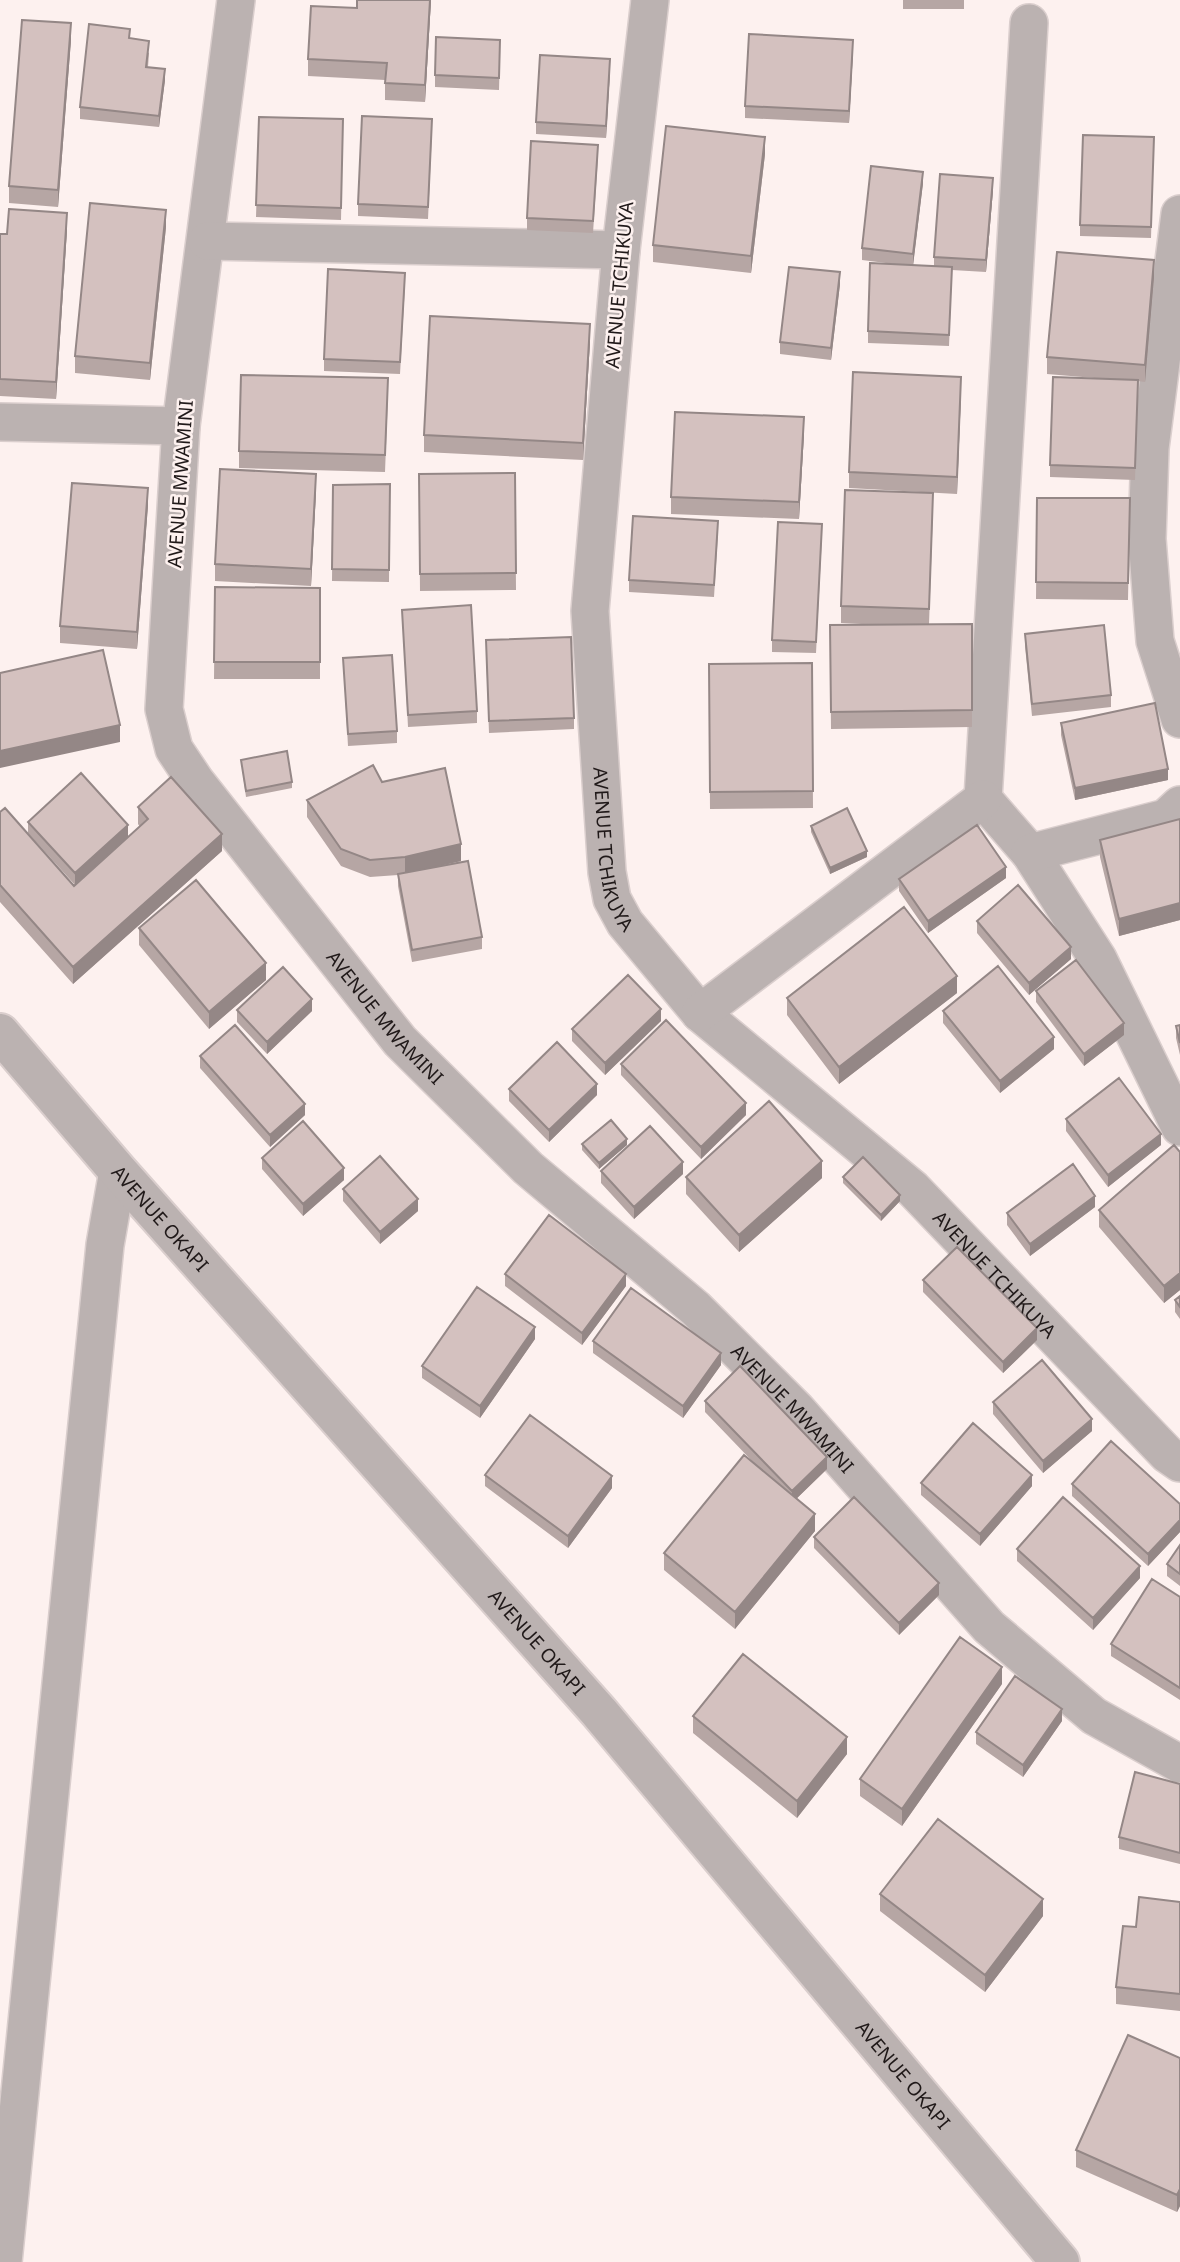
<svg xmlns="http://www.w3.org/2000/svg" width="1180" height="2262" font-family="'Noto Sans',sans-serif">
	<rect width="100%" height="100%" fill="#fdf1ef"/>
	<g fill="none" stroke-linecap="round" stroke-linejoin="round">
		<!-- minor casing -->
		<g stroke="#dacecd" stroke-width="40">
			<g id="minor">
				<path id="s1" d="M236 0 181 426 164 709 174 749 196 782 400 1041 528 1168 695 1308 797 1410 989 1627 1094 1716 1180 1764"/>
				<path id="s2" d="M650 0 621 250 590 611 607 872 612 899 625 923 700 1013 913 1189 1167 1454 1180 1463"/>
				<path d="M1029 23 983 799 1030 853 1098 959 1180 1127"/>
				<path d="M1180 214 1150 448 1147 539 1155 641 1180 719"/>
				<path d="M207 241 621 250"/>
				<path d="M0 422 181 426"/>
				<path d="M1030 853 1166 818 1180 805"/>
				<path d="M700 1013 983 799"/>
				<path d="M3 2262 105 1245 118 1171"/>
			</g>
		</g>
		<!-- tertiary casing -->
		<g stroke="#dacecd" stroke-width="42">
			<g id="tertiary">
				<path id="s3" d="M0 1033 118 1171 599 1712 1060 2262"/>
			</g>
		</g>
		<!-- minor -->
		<use href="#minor" stroke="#bbb2b1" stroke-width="37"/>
		<!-- tertiary -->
		<use href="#tertiary" stroke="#bbb2b1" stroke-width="38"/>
	</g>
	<!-- wall -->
	<path fill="#b6a6a4" d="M431 0 425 102 385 100V80L308 76V59L357 8Z
		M903 0H964V9H903Z
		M130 38 149 53 148 67 165 80 159 127 80 119V107Z
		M71 40 58 207 9 203V186Z
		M500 52 499 90 435 87V75Z
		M853 52 849 123 745 118V106Z
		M610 71 606 138 536 134V122Z
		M259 117 343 119 341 220 256 217Z
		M432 131 428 219 358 216V204Z
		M1154 137 1151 238 1080 236V225Z
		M765 154 751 273 653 262V245Z
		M598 157 593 233 527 230V218Z
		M923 183 913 265 934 266V257L993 190 986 272 952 270 949 346 868 343V331L902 265 862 260V248Z
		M166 227 150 380 75 373V356Z
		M67 230 56 399 0 396V234Z
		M1154 277 1145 382 1138 381 1135 480 1050 477V465L1118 380 1047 374V357Z
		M840 284 831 360 780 354V342Z
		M405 285 400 374 324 371V359Z
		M590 341 583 460 424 452V435Z
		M961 394 957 494 849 488V472Z
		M388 395 385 472 239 468V451Z
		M804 434 799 519 671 514V497Z
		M515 473 516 590 420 591 419 474Z
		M390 484 389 582 332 581 333 485Z
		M316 491 311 586 215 581V564Z
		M1037 498H1130L1128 600 1036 599Z
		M148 505 137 649 60 643V626Z
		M933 510 929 624H972V727L831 729 830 625H882L841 623V606Z
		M718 533 714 597 629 592V580Z
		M822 536 816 653 772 652V640Z
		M215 587 320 588V679H214Z
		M402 610 477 711V723L408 727Z
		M1025 634 1111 695V707L1032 716 1025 646Z
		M486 652 574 718V729L489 733Z
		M343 658 397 731V743L348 746Z
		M812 663 813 808 710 809 709 664Z
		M1061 723 1168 780 1075 800 1061 735Z
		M241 760 292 782V788L246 797Z
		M382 782 461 861 430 868 482 937V949L412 962 398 886V875L370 877 341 866 307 817V800Z
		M138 807 222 851 73 984 0 902V812L74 886 140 827 138 824Z
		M1180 819V920L1119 936 1100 857V840Z
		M28 822 128 837 75 885 28 833Z
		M811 826 867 857 830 874 811 832Z
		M1006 878 928 933 899 891V879Z
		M977 921 1071 959 1029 995 977 933Z
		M139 928 266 980 209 1029 139 945Z
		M1036 991 1124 1035 1084 1066 1036 1002Z
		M957 993 839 1084 787 1015V998Z
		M237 1010 312 1011 267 1054 237 1022Z
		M943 1011 1054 1049 1000 1093 943 1023Z
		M661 1021 605 1075 572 1041V1029Z
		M1180 1025V1055L1176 1038V1026Z
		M200 1056 305 1115 270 1147 200 1068Z
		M621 1064 746 1115 701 1159 621 1075Z
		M509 1089 597 1095 549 1142 509 1101Z
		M1066 1119 1161 1145 1108 1187 1066 1131Z
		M582 1144 627 1145 599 1169 582 1150Z
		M1180 1152V1290L1164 1303 1099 1227V1210Z
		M262 1158 344 1180 303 1216 262 1169Z
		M601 1171 683 1174 634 1219 601 1183Z
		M686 1177 822 1178 739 1252 686 1194Z
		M843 1177 900 1201 881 1221 843 1183Z
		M343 1189 418 1211 380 1244 343 1201Z
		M1095 1207 1030 1256 1007 1225V1213Z
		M505 1274 626 1286 582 1345 505 1286Z
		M923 1280 1037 1340 1003 1373 923 1292Z
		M1180 1296V1319L1175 1312V1300Z
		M535 1339 480 1418 422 1378V1366Z
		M593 1341 721 1365 683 1418 593 1353Z
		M705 1401 827 1469 796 1499 815 1531 735 1629 664 1570V1553L754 1463 705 1412Z
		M993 1402 1092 1431 1043 1473 993 1414Z
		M485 1475 612 1488 568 1548 485 1486Z
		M921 1483 1032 1486 980 1546 921 1495Z
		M1072 1484 1180 1504V1532L1148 1566 1072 1496Z
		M814 1537 939 1595 899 1635 814 1548Z
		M1180 1545V1586L1167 1576V1564Z
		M1017 1549 1140 1578 1093 1630 1017 1561Z
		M1180 1597V1700L1111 1656V1644Z
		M1002 1684 902 1826 860 1796V1779Z
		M693 1716 847 1754 797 1818 693 1733Z
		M1062 1721 1023 1777 976 1744V1732Z
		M1180 1784V1864L1119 1849V1837Z
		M880 1894 1043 1916 985 1992 880 1911Z
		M1180 1902V2011L1116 2004V1987L1136 1927Z
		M1180 2058V2206L1177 2212 1076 2167V2150Z"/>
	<!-- shaded-wall -->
	<path fill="#948786" d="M430 0H431L425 102V85Z
		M71 23V40L58 207V190Z
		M853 40V52L849 123V111Z
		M610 59V71L606 138V126Z
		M165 69V80L159 127V116Z
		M765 137V154L751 273V256Z
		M923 172V183L913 266V254Z
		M993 178V190L986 272V260Z
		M166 210V227L150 380V363Z
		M67 213V230L56 399V382Z
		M1154 260V277L1145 382V365Z
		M840 272V284L831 360V348Z
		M590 324V341L583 460V443Z
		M961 377V394L957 494V477Z
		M804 417V434L799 519V502Z
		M316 474V491L311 586V569Z
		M148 488V505L137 649V632Z
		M120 725V742L0 768V751Z
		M1168 769V780L1075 800V788Z
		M128 825V837L75 885V873Z
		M222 834V851L73 984V967Z
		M461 844V861L405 874V857Z
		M867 851V857L830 874V868Z
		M1006 867V878L928 933V921Z
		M1180 903V920L1119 936V919Z
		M1071 947V959L1029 995V983Z
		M266 963V980L209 1029V1012Z
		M957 976V993L839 1084V1067Z
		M312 999V1011L267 1054V1042Z
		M661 1009V1021L605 1075V1063Z
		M1124 1023V1035L1084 1066V1054Z
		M1054 1037V1049L1000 1093V1081Z
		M597 1084V1095L549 1142V1130Z
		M746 1103V1115L701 1159V1147Z
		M305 1104V1115L270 1147V1135Z
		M1161 1134V1145L1108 1187V1175Z
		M627 1139V1145L599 1169V1163Z
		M822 1161V1178L739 1252V1235Z
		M683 1162V1174L634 1219V1207Z
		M344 1168V1180L303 1216V1204Z
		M900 1195V1201L881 1221V1215Z
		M1095 1196V1207L1030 1256V1244Z
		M418 1199V1211L380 1244V1232Z
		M1180 1273V1290L1164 1303V1286Z
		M626 1274V1286L582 1345V1333Z
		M535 1327V1339L480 1418V1406Z
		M1037 1328V1340L1003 1373V1362Z
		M721 1353V1365L683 1418V1406Z
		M1092 1419V1431L1043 1473V1461Z
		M827 1457V1469L792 1503V1491Z
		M1032 1475V1486L980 1546V1534Z
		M612 1476V1488L568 1548V1536Z
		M815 1514V1531L735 1629V1612Z
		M1180 1520V1532L1148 1566V1554Z
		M1140 1566V1578L1093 1630V1618Z
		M939 1583V1595L899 1635V1623Z
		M1002 1667V1684L902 1826V1809Z
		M1062 1709V1721L1023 1777V1765Z
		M847 1737V1754L797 1818V1801Z
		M1043 1899V1916L985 1992V1975Z
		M1180 2189V2206L1177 2212V2195Z"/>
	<!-- building -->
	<path fill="#d4c1bf" stroke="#948786" stroke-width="2" d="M357 0H430L425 85 385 83 387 63 308 59 311 6 357 8Z
		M22 20 71 23 58 190 9 186Z
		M89 24 130 29 129 38 149 41 146 67 165 69 159 116 80 107Z
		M749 34 853 40 849 111 745 106Z
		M436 37 500 40 499 78 435 75Z
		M540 55 610 59 606 126 536 122Z
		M362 116 432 119 428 207 358 204Z
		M259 117 343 119 341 208 256 205Z
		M666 126 765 137 751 256 653 245Z
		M1083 135 1154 137 1151 227 1080 225Z
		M531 141 598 145 593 221 527 218Z
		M871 166 923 172 913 254 862 248Z
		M940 174 993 178 986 260 934 257Z
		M90 203 166 210 150 363 75 356Z
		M9 209 67 213 56 382 0 379V234H7Z
		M1057 252 1154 260 1145 365 1047 357Z
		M870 263 952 267 949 335 868 331Z
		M789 267 840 272 831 348 780 342Z
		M328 269 405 273 400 362 324 359Z
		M430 316 590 324 583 443 424 435Z
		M853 372 961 377 957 477 849 472Z
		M241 375 388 378 385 455 239 451Z
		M1053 377 1138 380 1135 468 1050 465Z
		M675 412 804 417 799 502 671 497Z
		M220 469 316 474 311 569 215 564Z
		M515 473 516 573 420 574 419 474Z
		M72 483 148 488 137 632 60 626Z
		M390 484 389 570 332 569 333 485Z
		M845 490 933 493 929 609 841 606Z
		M1037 498H1130L1128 583 1036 582Z
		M633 516 718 521 714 585 629 580Z
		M778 522 822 524 816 642 772 640Z
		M215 587 320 588V662H214Z
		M471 605 477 711 408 715 402 610Z
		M972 624V710L831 712 830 625Z
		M1104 625 1111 695 1032 704 1025 634Z
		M571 637 574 718 489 721 486 640Z
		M103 650 120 725 0 751V673Z
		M392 655 397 731 348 734 343 658Z
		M812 663 813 791 710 792 709 664Z
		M1155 703 1168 769 1075 788 1061 723Z
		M287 751 292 782 246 791 241 760Z
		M373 765 382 782 445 768 461 844 405 857 370 860 341 849 307 800Z
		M81 773 128 825 75 873 28 822Z
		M171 777 222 834 73 967 0 885V812L5 808 74 886 148 819 138 807Z
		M847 808 867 851 830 868 811 826Z
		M1180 819V903L1119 919 1100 840Z
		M977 825 1006 867 928 921 899 879Z
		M468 861 482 937 412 950 398 874Z
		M196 880 266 963 209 1012 139 928Z
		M1018 885 1071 947 1029 983 977 921Z
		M904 907 957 976 839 1067 787 998Z
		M1076 960 1124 1023 1084 1054 1036 991Z
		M998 966 1054 1037 1000 1081 943 1011Z
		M283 967 312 999 267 1042 237 1010Z
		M628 975 661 1009 605 1063 572 1029Z
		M666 1020 746 1103 701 1147 621 1064Z
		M235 1025 305 1104 270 1135 200 1056Z
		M1180 1025V1043L1176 1026Z
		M557 1042 597 1084 549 1130 509 1089Z
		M1119 1078 1161 1134 1108 1175 1066 1119Z
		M769 1101 822 1161 739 1235 686 1177Z
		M611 1120 627 1139 599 1163 582 1144Z
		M303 1121 344 1168 303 1204 262 1158Z
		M650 1126 683 1162 634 1207 601 1171Z
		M1174 1145 1180 1152V1273L1164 1286 1099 1210Z
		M380 1156 418 1199 380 1232 343 1189Z
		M863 1157 900 1195 881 1215 843 1177Z
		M1073 1164 1095 1196 1030 1244 1007 1213Z
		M549 1215 626 1274 582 1333 505 1274Z
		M957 1247 1037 1328 1003 1362 923 1280Z
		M477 1287 535 1327 480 1406 422 1366Z
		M631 1288 721 1353 683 1406 593 1341Z
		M1180 1296V1307L1175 1300Z
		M1042 1360 1092 1419 1043 1461 993 1402Z
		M740 1366 827 1457 792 1491 705 1401Z
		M530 1415 612 1476 568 1536 485 1475Z
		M973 1423 1032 1475 980 1534 921 1483Z
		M1111 1441 1180 1504V1520L1148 1554 1072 1484Z
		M744 1455 815 1514 735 1612 664 1553Z
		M854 1497 939 1583 899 1623 814 1537Z
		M1063 1497 1140 1566 1093 1618 1017 1549Z
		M1180 1545V1574L1167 1564Z
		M1152 1579 1180 1597V1688L1111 1644Z
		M960 1637 1002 1667 902 1809 860 1779Z
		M743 1654 847 1737 797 1801 693 1716Z
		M1015 1676 1062 1709 1023 1765 976 1732Z
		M1135 1772 1180 1784V1853L1119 1837Z
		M938 1819 1043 1899 985 1975 880 1894Z
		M1139 1897 1180 1902V1994L1116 1987 1123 1926 1136 1927Z
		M1128 2035 1180 2058V2189L1177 2195 1076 2150Z"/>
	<g text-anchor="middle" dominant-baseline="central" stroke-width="5" stroke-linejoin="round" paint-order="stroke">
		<!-- street labels -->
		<g font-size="19" fill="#201919" stroke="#fdf1ef">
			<text transform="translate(619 285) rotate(-85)">AVENUE TCHIKUYA</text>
			<text transform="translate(180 484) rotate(-86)">AVENUE MWAMINI</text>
			<text stroke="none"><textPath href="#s2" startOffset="854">AVENUE TCHIKUYA</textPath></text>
			<text stroke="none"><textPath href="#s1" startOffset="1096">AVENUE MWAMINI</textPath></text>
			<text stroke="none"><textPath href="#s3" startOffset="245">AVENUE OKAPI</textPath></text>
			<text stroke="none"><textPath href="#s2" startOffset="1442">AVENUE TCHIKUYA</textPath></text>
			<text stroke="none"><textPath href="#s1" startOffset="1662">AVENUE MWAMINI</textPath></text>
			<text stroke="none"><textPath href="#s3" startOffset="812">AVENUE OKAPI</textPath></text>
			<text stroke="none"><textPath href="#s3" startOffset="1379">AVENUE OKAPI</textPath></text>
		</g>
	</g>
</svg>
